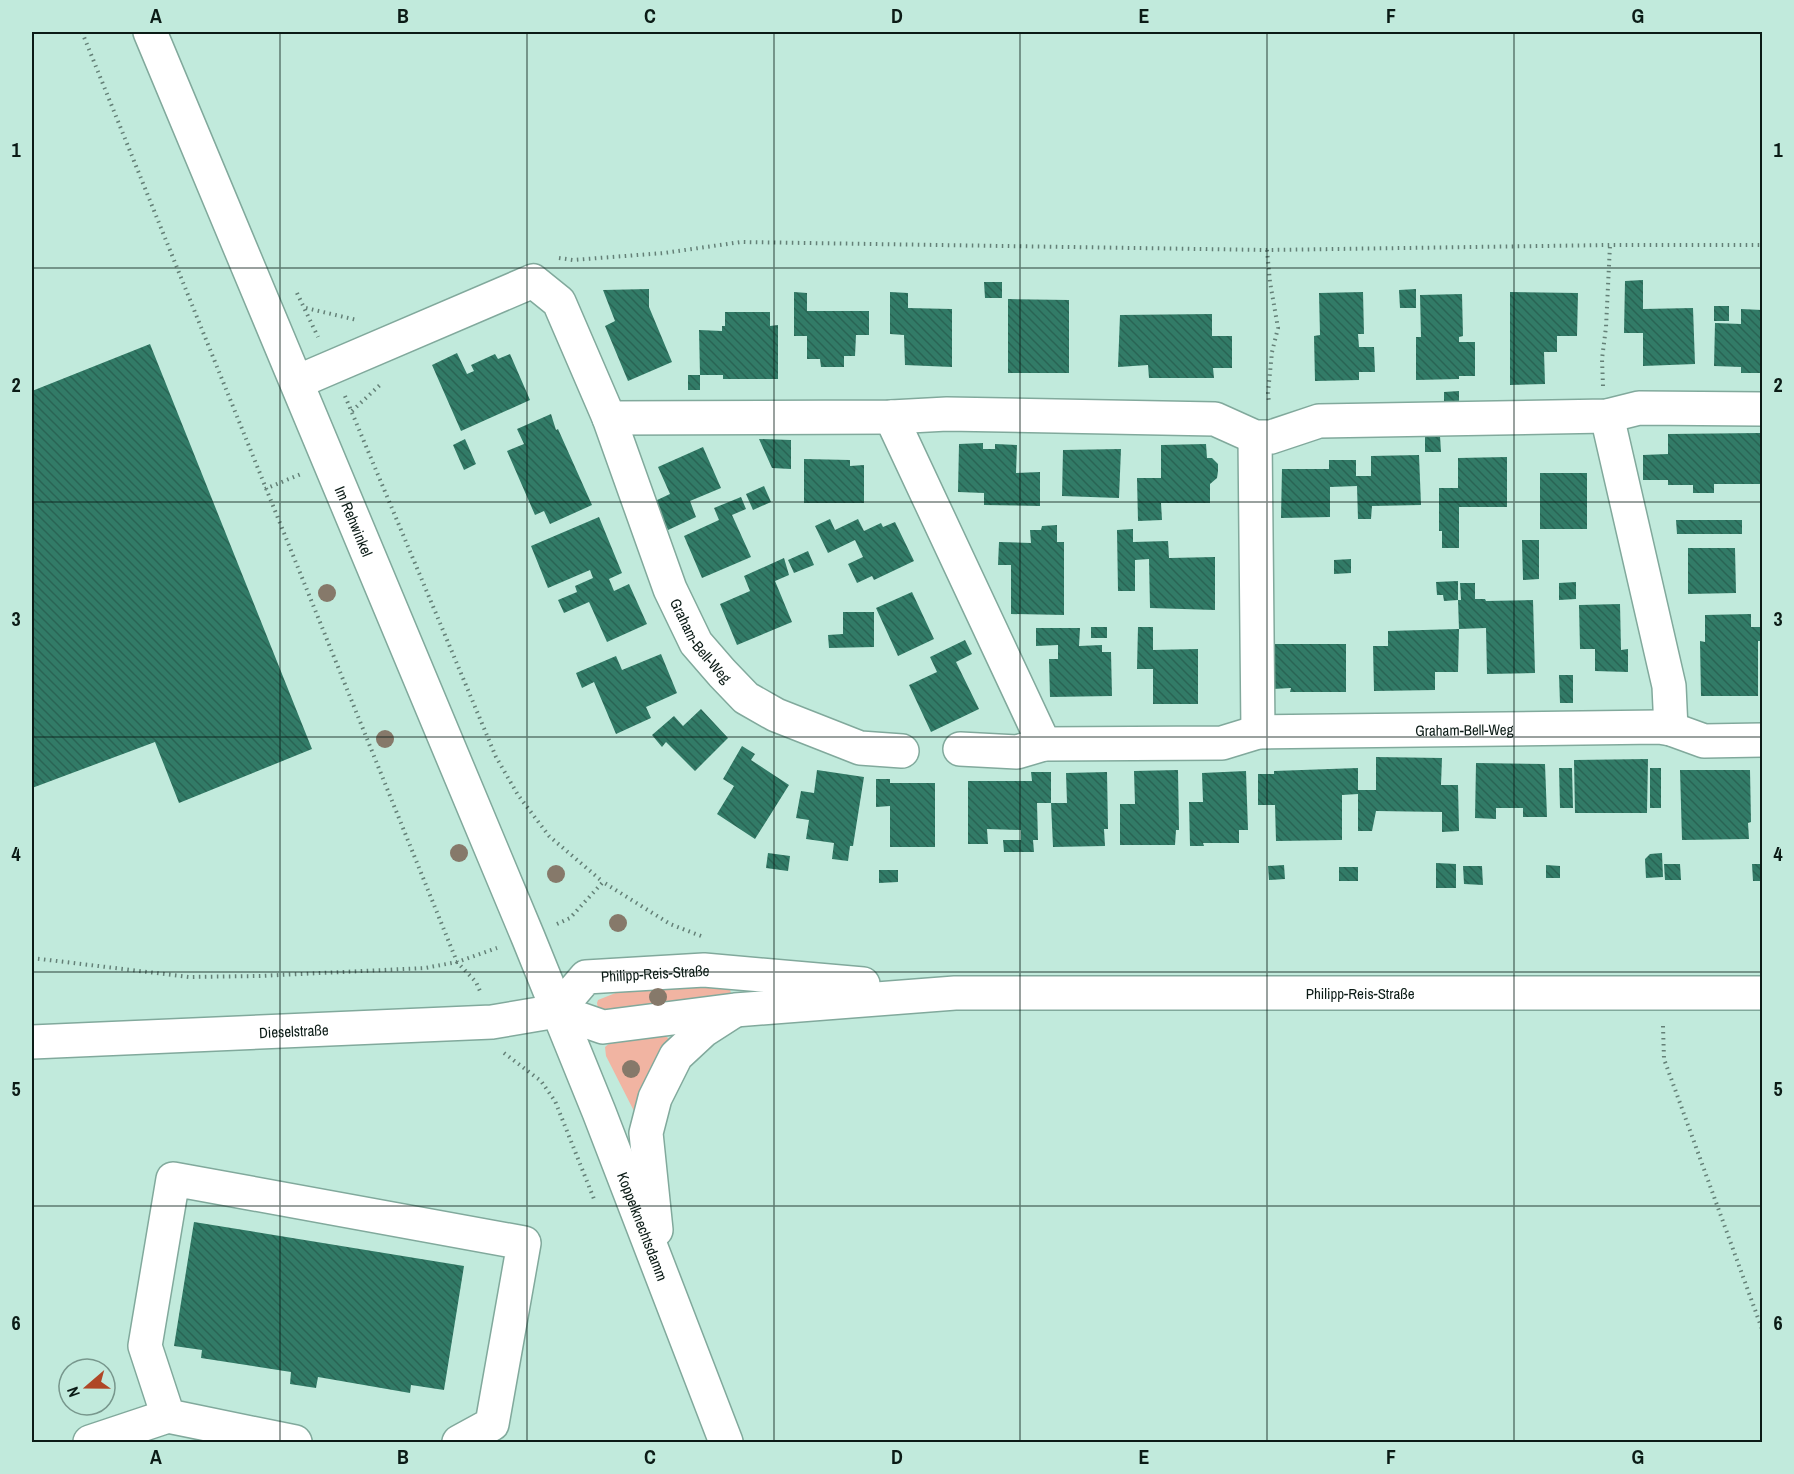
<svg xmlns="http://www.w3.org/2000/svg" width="1794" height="1474" font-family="'Archivo Narrow',sans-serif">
	<defs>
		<pattern id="building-back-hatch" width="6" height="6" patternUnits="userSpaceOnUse" patternTransform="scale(1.5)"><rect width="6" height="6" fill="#327b67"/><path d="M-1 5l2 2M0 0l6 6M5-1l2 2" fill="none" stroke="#296454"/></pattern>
	</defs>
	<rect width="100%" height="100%" fill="#c1eadc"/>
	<!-- grass -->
	<path fill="#f1b4a2" d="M710 986 730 989 731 994 605 1012 598 1009 597 1003 598 1000 618 992Z
		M661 1037H667L670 1041 635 1113 606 1056 605 1047 611 1042Z"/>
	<!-- building -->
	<path fill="url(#building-back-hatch)" d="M1643 280V309L1693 308 1695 364 1643 366V333H1624L1625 281Z
		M984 282H1002V298H985Z
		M649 289V307L672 362 628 381 605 326 615 321 603 290Z
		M1416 289V308H1400L1399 290Z
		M794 292 807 293V311H869V335H856L855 356H844V367H821L820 359H807V336H794Z
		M890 292 908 293V308L952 309V367L905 365 904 335 890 334Z
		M1363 292 1364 334H1358L1359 347H1374L1375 372H1359V380L1315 381 1314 336 1320 335 1319 293Z
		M1510 292 1578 293 1577 336H1557V352H1544L1545 384 1510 385Z
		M1462 294 1463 336 1459 337V342H1475V376H1459V379L1416 380V337H1421L1420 295Z
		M1008 299 1069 300V373H1008Z
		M1714 306H1729V321H1714Z
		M1741 309 1762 310V373H1741V367L1714 366 1715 323 1741 324Z
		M725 312H770V326L778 325V379H723V375H700V390H688V375H700L699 330 722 331V326H725Z
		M1212 314V336H1232V368H1213L1214 378H1149L1148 365 1118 367 1120 315Z
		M150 344 312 749 179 803 155 742 32 788V391Z
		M457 353 467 374 474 371 471 365 495 354 498 359 510 354 530 400 461 431 432 365Z
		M1459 391V405H1444V392Z
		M551 414 556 430 558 429 592 505 550 524 544 511 535 515 507 451 524 444 517 429Z
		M1760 433V484H1714V493H1693V485H1668V480H1643V455L1668 454V434Z
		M1440 436 1441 452H1425V437Z
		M465 439 476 464 464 470 453 445Z
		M759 439 791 440V469L772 468Z
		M983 443V449H995V444L1017 445 1016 473 1040 472V506L984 505V493L958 492 959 444Z
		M1206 444 1207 458H1212L1218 464V471L1217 478 1210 484V503H1161L1162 520 1138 521 1137 478H1161V445Z
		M703 447 721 488 690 501 696 517 668 530 655 501 670 494 658 467Z
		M1121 449 1119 498 1062 496 1063 450Z
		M1419 455 1421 505 1372 506 1371 519H1358L1357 486 1330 487V517L1281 518 1282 469H1329V460H1356V476H1371V456Z
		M1507 457V507H1459V548H1442V531H1439V488H1458V458Z
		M804 459 850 460V466L864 465V503H804Z
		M1540 473H1587V529H1540Z
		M764 486 771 502 753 510 746 494Z
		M741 497 746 509 732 515 751 557 702 578 684 536 719 520 714 508Z
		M599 517 622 573 609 579 614 591 629 584 647 624 607 642 589 602 564 613 558 600 577 592 575 586 593 578 590 570 548 588 531 546Z
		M830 519 835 530 858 519 864 531 881 523 883 527 895 522 914 561 874 580 872 576 857 583 848 564 863 557 855 540 828 553 815 526Z
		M1676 520H1742V534H1677Z
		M1057 525V542H1064V615L1011 614V565H998L999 542 1031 543 1030 530H1041L1042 526Z
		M1133 529V542L1168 541 1169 558 1215 557V610L1150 608 1149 559 1135 560V591H1118L1117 530Z
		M1522 540H1539V579L1523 580Z
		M1688 548H1735L1736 593 1688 594Z
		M808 551 814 565 794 573 788 560Z
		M784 558 789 575 775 581 792 622 737 645 720 604 750 591 744 576Z
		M1351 559V573L1334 574V560Z
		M1458 581V600L1444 601 1443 595H1437L1436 582Z
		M1576 582V599L1559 600V583Z
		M1460 583H1475V599H1485L1486 601 1533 600 1535 673 1487 674 1486 628 1459 629 1458 600H1461Z
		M912 592 934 639 898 656 876 608Z
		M1620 604 1621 650 1628 649V672L1595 671V649H1580L1579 605Z
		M843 612H874V647L829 648 828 635 843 634Z
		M1751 614V627H1762V641H1758V696H1701L1700 641 1705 642V615Z
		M1091 627H1107V638H1091Z
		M1138 627H1153V650L1198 649V704H1153V669H1137Z
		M1036 628H1080L1079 646 1102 645V652H1111L1112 696 1050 697 1049 659H1058V645L1036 646Z
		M1459 629 1458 672H1435V690L1374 691 1373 646H1388V631Z
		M965 640 972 654 956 662 979 709 931 732 909 685 937 672 930 657Z
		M1273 644H1346V692H1290L1291 688 1273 689Z
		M661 654 677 693 646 707 651 718 616 734 594 682 582 688 576 673 616 656 622 670Z
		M1559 675H1573V703H1560Z
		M701 709 728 738 695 771 666 742 662 747 652 735 674 716 683 726Z
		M742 746 755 754 751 760 789 785 755 839 717 814 734 786 723 779Z
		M1376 757 1442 758 1441 785H1458L1459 831 1442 832V812L1376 811 1372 831H1358V794L1342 795V840L1276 841 1275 805H1258V774H1274V771L1358 768V790H1376Z
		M1648 759 1647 813H1575L1574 760Z
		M1476 763 1545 764 1547 817H1523V808H1496V819L1475 818Z
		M1559 768H1572L1573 808H1560Z
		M1650 768H1661V808H1650Z
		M817 770 864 777 853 846H850L848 861 832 859 834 843 806 839 809 820 796 818 801 791 814 793Z
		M1178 770 1179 830H1176L1175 845H1120V804H1135L1134 771Z
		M1680 770H1750L1751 822 1748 823 1749 839 1682 840Z
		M1246 771 1248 830H1239V843H1203L1204 846H1190L1189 802H1203L1202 773Z
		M1031 772H1051V803H1037L1038 840H1033L1034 852H1004L1003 840H1021V830L987 829 988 844H968V781H1032Z
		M1107 772 1108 829H1104L1105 846 1053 847 1051 803H1067L1066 773Z
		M876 779H890V783H935V847H890V806L876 807Z
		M768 853 790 856 788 871 766 868Z
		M1662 853 1663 877 1646 878 1645 859 1650 854Z
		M1436 863 1456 864V888H1436Z
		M1664 864H1680L1681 880H1665Z
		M1752 864H1762V881H1753Z
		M1284 865 1285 879 1269 880 1268 866Z
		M1546 865 1560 866V878H1546Z
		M1463 866H1482L1483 885 1464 884Z
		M1339 867H1358V881H1339Z
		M879 870H898V882L879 883Z
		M194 1222 464 1266 444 1390 411 1385 410 1393 318 1377 316 1388 290 1384 291 1372 201 1358 202 1350 174 1346Z"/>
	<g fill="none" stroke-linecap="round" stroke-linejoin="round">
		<!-- minor casing -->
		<g stroke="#81a99c" stroke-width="36">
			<g id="minor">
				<path id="s1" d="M150 32 528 937 599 1112 726 1442"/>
				<path d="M297 382 533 281 559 302 609 418 891 417 947 414 1215 419 1255 437H1271L1319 421 1607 416 1639 408 1762 409"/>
				<path d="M1607 416 1669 686 1671 729"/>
				<path id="s2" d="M891 417 1044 744 1222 743 1258 732 1659 727 1671 729 1704 741 1762 740"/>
				<path id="s3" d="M609 418 670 589 696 643 722 673 746 698 776 715 860 748 902 751"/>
				<path d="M1255 437 1258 732"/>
				<path d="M960 749 1017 752 1044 744"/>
				<path id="s4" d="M557 1011 586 977 704 970 863 984"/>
				<path id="s5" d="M32 1042 492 1022 557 1011 603 1027 735 1010 955 993H1762"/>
				<path d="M656 1230 646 1133 655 1098 676 1056 704 1030 732 1012"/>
				<path d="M90 1442 168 1416"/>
				<path d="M295 1442 168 1416 145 1346 173 1179 524 1243 492 1424 459 1442"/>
			</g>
		</g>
		<!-- path -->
		<path stroke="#648077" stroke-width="4" stroke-dasharray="1.5 4.5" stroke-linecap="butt" d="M82 32 457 962 476 982 480 991
			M1267 250 1270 282 1278 328 1272 352 1268 393 1269 403
			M559 258 573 260 664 253 741 242 1267 250 1610 245H1762
			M297 293 318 337
			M306 308 357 320
			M1603 386 1602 359 1606 327 1610 245
			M345 396 496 757 518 795 549 836 603 882
			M352 411 382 383
			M265 489 301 474
			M557 924 570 918 603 882 670 924 701 936
			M32 958 189 977 259 976 425 968 457 962 497 948
			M1663 1026 1664 1059 1762 1329
			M504 1053 541 1081 555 1101 594 1199"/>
		<!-- minor -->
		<use href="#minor" stroke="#fff" stroke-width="33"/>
	</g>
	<!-- trees -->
	<g fill="#86796a">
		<circle cx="327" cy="593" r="9"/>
		<circle cx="385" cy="739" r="9"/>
		<circle cx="459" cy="853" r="9"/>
		<circle cx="556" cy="874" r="9"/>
		<circle cx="618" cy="923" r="9"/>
		<circle cx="658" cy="997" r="9"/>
		<circle cx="631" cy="1069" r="9"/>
	</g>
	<!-- grid -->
	<path fill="none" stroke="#0b1b16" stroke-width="1.5" stroke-opacity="0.55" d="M280 32V1442M527 32V1442M774 32V1442M1020 32V1442M1267 32V1442M1514 32V1442M32 268H1762M32 502H1762M32 737H1762M32 972H1762M32 1206H1762"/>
	<g text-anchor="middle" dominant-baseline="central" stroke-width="4.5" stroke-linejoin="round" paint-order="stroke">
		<!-- street labels -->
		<g font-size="15" fill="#0b1b16" stroke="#c1eadc">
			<text stroke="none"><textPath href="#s1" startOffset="530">Im Rehwinkel</textPath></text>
			<text stroke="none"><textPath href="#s3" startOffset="242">Graham-Bell-Weg</textPath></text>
			<text stroke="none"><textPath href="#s2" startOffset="783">Graham-Bell-Weg</textPath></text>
			<text stroke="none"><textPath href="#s4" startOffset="114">Philipp-Reis-Straße</textPath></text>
			<text stroke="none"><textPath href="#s5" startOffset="1334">Philipp-Reis-Straße</textPath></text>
			<text stroke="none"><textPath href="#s5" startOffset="262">Dieselstraße</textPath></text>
			<text stroke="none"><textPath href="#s1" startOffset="1292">Koppelknechtsdamm</textPath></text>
		</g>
	</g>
	<!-- border -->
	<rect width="1794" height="1474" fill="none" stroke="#c1eadc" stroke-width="66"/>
	<!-- north arrow -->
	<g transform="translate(87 1387) rotate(250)"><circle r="28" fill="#c1eadc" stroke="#78978d" stroke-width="1.5"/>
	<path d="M0-4.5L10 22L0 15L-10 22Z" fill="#af4726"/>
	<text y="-9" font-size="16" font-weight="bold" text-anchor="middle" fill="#0b1b16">N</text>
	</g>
	<rect x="33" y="33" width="1728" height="1408" fill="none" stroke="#0b1b16" stroke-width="2"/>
	<g font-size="20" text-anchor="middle" font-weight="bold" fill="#0b1b16">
		<text x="156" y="23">A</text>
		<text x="403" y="23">B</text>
		<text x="650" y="23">C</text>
		<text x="897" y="23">D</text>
		<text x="1144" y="23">E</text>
		<text x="1391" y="23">F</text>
		<text x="1638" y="23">G</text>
		<text x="16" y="157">1</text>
		<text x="1778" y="157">1</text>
		<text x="16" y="392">2</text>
		<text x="1778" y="392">2</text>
		<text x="16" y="626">3</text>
		<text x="1778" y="626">3</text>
		<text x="16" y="861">4</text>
		<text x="1778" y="861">4</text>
		<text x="16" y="1096">5</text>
		<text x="1778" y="1096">5</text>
		<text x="16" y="1330">6</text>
		<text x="1778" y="1330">6</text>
		<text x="156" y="1464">A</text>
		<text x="403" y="1464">B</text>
		<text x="650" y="1464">C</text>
		<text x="897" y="1464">D</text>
		<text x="1144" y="1464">E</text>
		<text x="1391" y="1464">F</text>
		<text x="1638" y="1464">G</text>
	</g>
</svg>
